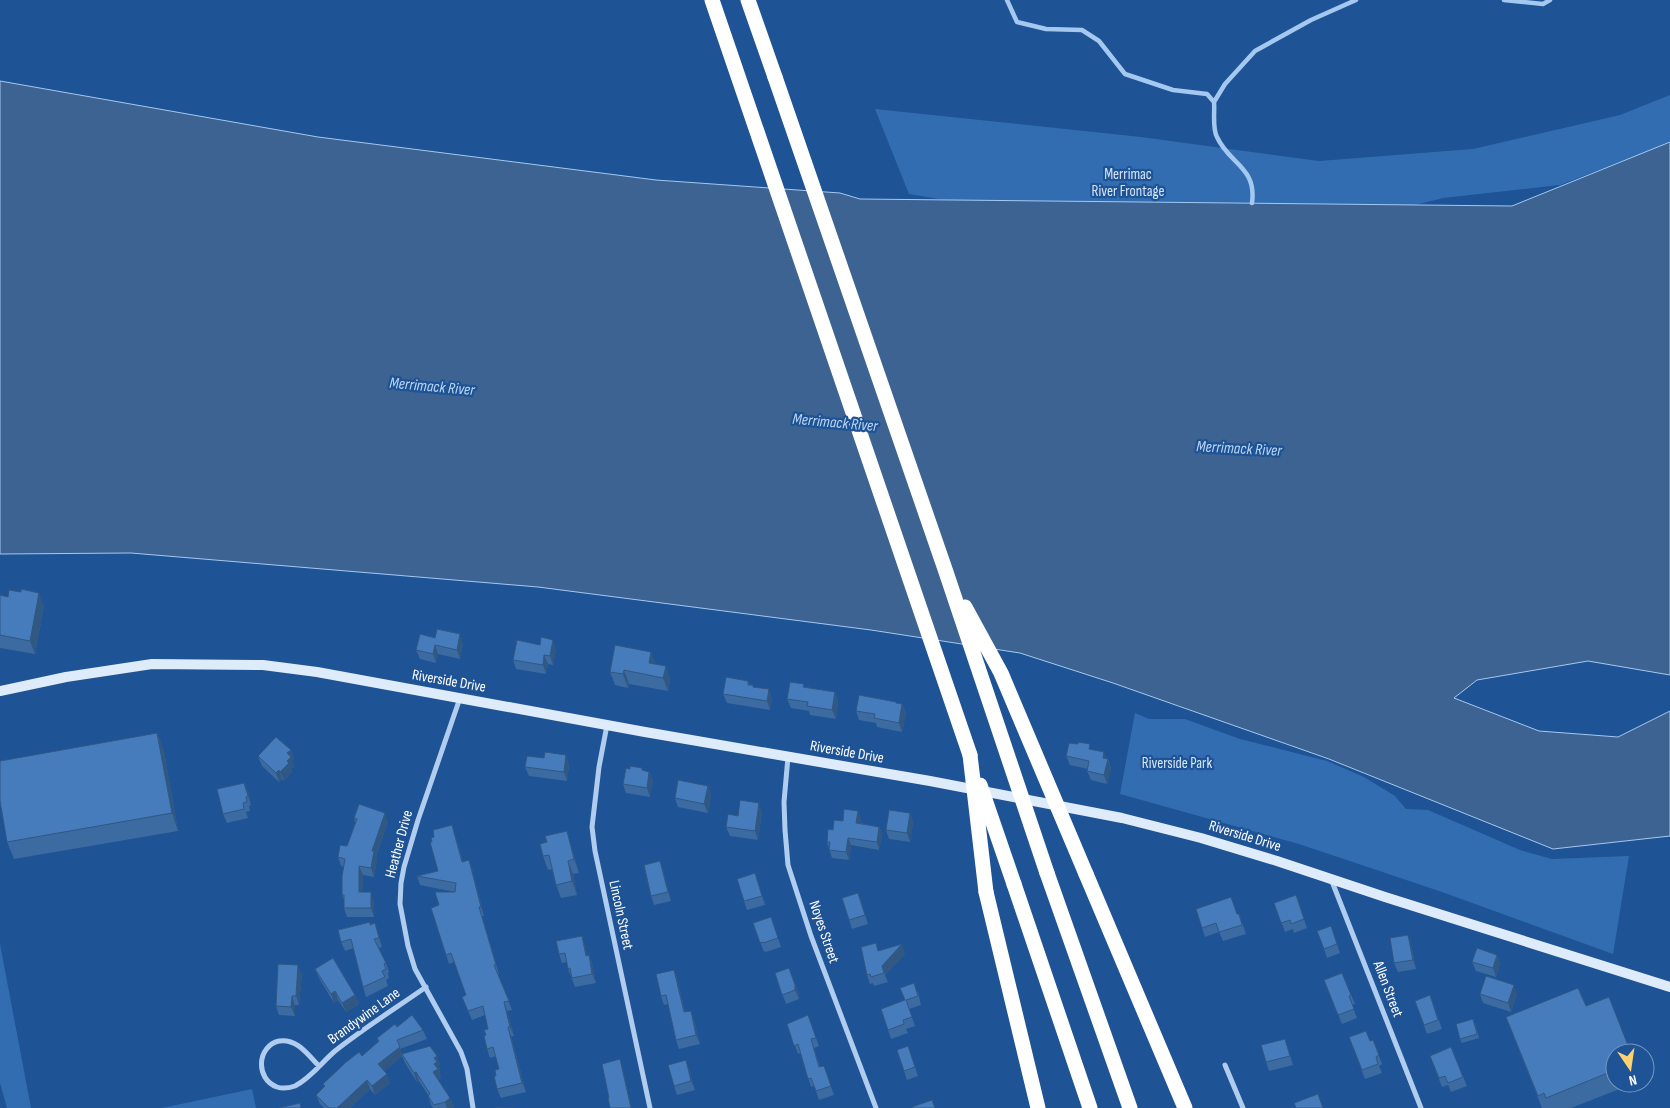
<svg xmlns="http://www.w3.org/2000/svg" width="1670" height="1108" font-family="'Sofia Sans Condensed',sans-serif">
	<rect width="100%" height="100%" fill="#1e5395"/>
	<!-- green -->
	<path fill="#326db2" d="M1670 95V141L1659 147 1560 185 1443 198 1355 220 986 207 909 194 875 109 1141 137 1319 161 1473 149 1620 115Z
		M1135 713 1149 719H1185L1240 739 1327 761 1364 777 1395 796 1406 809 1428 810 1520 850 1552 859 1629 856 1613 954 1442 892 1299 844 1120 794Z
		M0 944 31 1108H7L0 1083Z
		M252 1089 256 1108H162Z"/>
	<!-- water -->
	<path fill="#3d6392" stroke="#a4c8f0" d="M0 81 318 137 656 180 840 193 860 199 1512 206 1670 142V675L1588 661 1477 680 1454 698 1539 731 1618 737 1670 711V836L1553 849 1329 759 1113 683 1020 653 871 630 538 587 131 553 0 554Z"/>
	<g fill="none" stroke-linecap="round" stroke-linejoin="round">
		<!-- stream -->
		<path stroke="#a4c8f0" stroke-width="4.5" d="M1007 0 1017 22 1046 29 1082 30 1099 41 1125 74 1173 90 1207 94 1214 102C1215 112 1212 128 1217 137 1229 164 1257 167 1252 203
			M1504 0 1543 4 1550 0
			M1214 102 1225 84 1255 51 1311 20 1356 0"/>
		<!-- street -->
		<path stroke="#b0cdef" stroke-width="5" d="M460 698 418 820 404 867 401 883 400 904 408 946 415 969 461 1052 467 1069 473 1108
			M607 725 599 767 592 827 595 851 650 1108
			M788 757 784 802 785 830 788 865 811 936 876 1108
			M1331 879 1421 1108
			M1225 1065 1243 1108
			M319 1066C308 1055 297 1038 279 1041 257 1046 255 1079 277 1087 283 1089 289 1088 295 1086 311 1078 322 1062 335 1051 364 1028 396 1008 426 987"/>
		<!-- secondary -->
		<path stroke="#deebfb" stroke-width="10" d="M0 691 66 677 152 664 263 665 317 672 645 732 930 781 1122 818 1201 838 1277 861 1385 897 1670 987"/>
		<!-- highway -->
		<path stroke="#fff" stroke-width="15" d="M712 0 970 755
			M748 0 775 77
			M1047 873 1130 1108
			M1086 874 1185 1108
			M1014 884 1090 1108
			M986 892 1038 1108"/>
		<!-- highway-bridge -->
		<path stroke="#fff" stroke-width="15" d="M775 77 946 572 1047 873
			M965 607 1001 673 1086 874
			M970 755 986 892
			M980 785 1014 884"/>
	</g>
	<!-- wall -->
	<path fill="#3c6ba1" d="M0 595 44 606 35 654 0 648Z
		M420 634 463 643 460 659 438 654 436 663 420 659 416 650Z
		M556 649 553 665 548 664 546 674 516 669 513 660Z
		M651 652 655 664 666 666 670 679 668 691 629 684 628 688 615 685 610 672Z
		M748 681 750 685 772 698 770 710 727 703 723 694Z
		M805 687 835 692 838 701 836 719 810 715 809 711 791 708 787 699Z
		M896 702V703L902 704 906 713 902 732 877 727 876 723 859 720 856 711Z
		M157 733 164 751 178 831 14 859 7 842Z
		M1092 749 1108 759 1111 768 1107 784 1091 780 1087 771 1088 769 1070 765 1066 756Z
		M291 750 294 759 292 760 294 766 291 769 292 772 284 781 282 779 279 782 262 766 258 756Z
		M544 758 569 764 567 781 529 776 525 767Z
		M642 768 643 770 649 772 653 781 650 797 626 793 623 784 630 769Z
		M244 783 248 792 251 805 249 806 250 811 246 812 248 818 227 823 223 814Z
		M708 786 711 795 708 813 678 807 675 798Z
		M858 811 861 819 860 823 879 827 882 834 879 850 851 845 849 860 832 858 827 842 843 821Z
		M762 812 758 840 730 836 726 827 738 816Z
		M910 813 913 822 910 842 889 839 886 830Z
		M354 818 388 822 376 857 377 860 374 877 363 875 362 892 374 901V917H347L344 908V900L342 895 344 867 341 866 338 857 347 846 355 823Z
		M455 834 463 862 469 860 472 869 484 916H482L499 974H498L512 1010 507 1011 514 1036H511L526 1092 501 1098 497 1089 496 1076 499 1069 496 1056 490 1058 487 1049 486 1035 488 1029 485 1015 472 1020 462 997 466 995 454 962 449 964 446 955 439 905 455 892 420 885 417 876 438 871Z
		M571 845 579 873 573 874 577 895 561 898 556 885 552 869 548 870 543 856Z
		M660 861 663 870 671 901 654 905 651 896Z
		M755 873 765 905 747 910 744 901Z
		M858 893 868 924 852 929 842 898Z
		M1296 895 1307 928 1294 933 1293 929 1285 932 1274 903Z
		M1196 909 1237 914H1239L1246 934 1223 941 1219 932 1205 937Z
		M771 917 781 947 766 952 765 951 764 952 753 923Z
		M375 923 382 947 378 948 386 963 389 972 388 973 389 978 386 980 388 986 366 997 363 987 354 948 345 951 341 942 371 924Z
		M1331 926 1340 953 1327 958 1324 949Z
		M1408 935 1411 944 1416 969 1398 972 1394 963Z
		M585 945 587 956 589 955 592 964 596 983 575 987 568 969 567 962 562 963 559 954Z
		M879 951 905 954 885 975 888 982 874 986 873 983 870 984 867 975Z
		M1497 955 1500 964 1496 977 1476 971 1472 962Z
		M789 968 799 994V999L786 1004 775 973Z
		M315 969 355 995 359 1004 346 1012 338 1000 334 1003 319 978Z
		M674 970 677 979 685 1012 691 1011 694 1020 700 1044 679 1049 676 1040 668 1004 664 1005 661 996Z
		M1342 973 1355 1004 1352 1005 1357 1018 1342 1024 1324 980Z
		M302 974 299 1005H295V1016L279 1015 276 1006Z
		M918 992 921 1005 909 1009 915 1026 906 1029 908 1033 891 1039 881 1009 905 1000Z
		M1480 994H1517L1511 1012 1483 1003Z
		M1430 995 1442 1029 1427 1034 1415 1001Z
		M808 1015 819 1046 814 1048 820 1067 824 1066 834 1095 819 1100 814 1086 811 1087 801 1053 798 1054 787 1024Z
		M1506 1017 1615 1053V1083H1635L1571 1108H1542Z
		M1475 1024 1479 1038 1462 1043 1460 1039Z
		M397 1027 423 1030 427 1039 400 1049 402 1054 437 1056 440 1065 439 1066 440 1071 439 1072 441 1078 438 1080 450 1098 454 1108H433L431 1105 428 1095 419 1081 417 1082 405 1063 402 1056 384 1071 390 1083 375 1095 370 1089 350 1108H324L320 1104 316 1095 324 1087 323 1084 362 1056 378 1042 377 1038Z
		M1349 1037 1370 1041 1373 1040 1382 1064 1379 1066 1382 1073 1365 1079Z
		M908 1046 918 1076 907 1080 897 1050Z
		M1451 1047 1467 1086 1451 1092 1448 1085 1442 1087 1430 1056Z
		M1288 1048 1293 1065 1269 1071 1266 1062Z
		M689 1069 695 1090 677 1095 674 1086Z"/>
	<!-- shaded-wall -->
	<path fill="#315783" d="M39 593 44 606 35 654 30 641Z
		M460 634 463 643 460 659 457 650Z
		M553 640 556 649 553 665 550 656Z
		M435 645 438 654 436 663 433 654Z
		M651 652 656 665 649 663Z
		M544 655 548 664 546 674 543 665Z
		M666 666 670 679 668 691 663 678Z
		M624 670 629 684 628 688 623 674Z
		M769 689 772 698 770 710 767 701Z
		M835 692 838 701 836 719 832 710Z
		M902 704 906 713 902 732 899 723Z
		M157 733 164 751 178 831 172 813Z
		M291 750 294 759 292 760 294 766 291 769 292 772 284 781 280 772 287 761V753Z
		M1104 752 1111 768 1107 784 1104 775 1103 758Z
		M566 755 569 764 567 781 564 772Z
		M279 770 282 779 279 782 276 773Z
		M649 772 653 781 650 797 647 788Z
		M244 783 248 792 251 805 248 796Z
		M708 786 711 795 708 813 704 804Z
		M759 803 762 812 758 840 755 831Z
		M858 811 861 819 859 830 856 823Z
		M385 813 388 822 376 857 377 860 374 877 371 868 372 851Z
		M910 813 913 822 910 842 907 833Z
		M452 825 455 834 465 871 462 862Z
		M879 827 882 834 879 850 877 842Z
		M567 831 579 873 574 859Z
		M848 838 851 845 849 860 846 852Z
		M469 860 472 869 484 916 481 907Z
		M568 861 573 874 577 895 572 881Z
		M660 861 663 870 671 901 668 892Z
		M359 866 363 875 362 901 359 892Z
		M371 892 374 901V917L371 908Z
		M479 907 482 916 499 974 496 965Z
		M375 923 378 932 382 947 379 938Z
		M1408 935 1411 944 1416 969 1413 960Z
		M582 936 585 945 589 965 586 956Z
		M902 944 905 954 885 975 888 982 882 966Z
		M589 955 592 964 596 983 592 974Z
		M1497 955 1500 964 1496 977 1493 968Z
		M298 965 302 974 299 1005 296 996Z
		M789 968 799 994V999L795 990Z
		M674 970 677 979 687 1021 684 1012Z
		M1514 985 1517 994 1511 1012 1508 1003Z
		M335 991 338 1000 334 1003 331 994Z
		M355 995 359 1004 346 1012 342 1003Z
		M292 996 295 1005V1016L291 1007Z
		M504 1002 507 1011 514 1036 510 1027Z
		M691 1011 694 1020 700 1044 696 1035Z
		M508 1027 511 1036 526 1092 522 1083Z
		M400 1047 402 1056 382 1073 378 1064Z
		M437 1056 440 1065 439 1066 440 1071 439 1072 441 1078 436 1081 433 1072 434 1058Z
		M620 1059 623 1068 632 1108H631Z
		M686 1060 689 1069 695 1090 691 1081Z
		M416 1072 419 1081 417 1082 414 1073Z
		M387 1074 390 1083 375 1095 372 1086Z
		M367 1080 370 1089 350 1108H337Z
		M450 1098 454 1108H447L445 1102Z"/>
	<!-- building -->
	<path fill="#467cbb" stroke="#315783" d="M21 589 39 593 30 641 0 635V595L8 597 9 590 21 592Z
		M437 629 460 634 457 650 435 645 433 654 416 650 420 634 435 638Z
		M541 637 553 640 550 656 544 655 543 665 513 660 517 640 540 645Z
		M615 645 651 652 649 663 666 666 663 678 624 670 623 674 610 672Z
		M726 677 748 681V685H753V687L769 689 767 701 723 694Z
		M790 682 804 684 803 687 835 692 832 710 807 706 808 702 787 699Z
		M859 695 896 702V703L902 704 899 723 874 718 875 714 856 711Z
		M157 733 172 813 7 842 0 801V761Z
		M276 737 291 750 287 753 291 757 287 761 289 763 280 772 279 770 276 773 258 756Z
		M1078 742 1090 744 1089 749 1104 752 1103 758 1108 759 1104 775 1087 771 1089 761 1066 756 1069 743 1078 744Z
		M545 752 566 755 564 772 525 767 527 756 544 758Z
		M630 766 642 768V770L649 772 647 788 623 784 626 768 630 769Z
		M678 780 708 786 704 804 675 798Z
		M244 783 248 796 246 797 247 802 243 803 244 809 223 814 217 789Z
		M740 800 759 803 755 831 726 827 728 814 738 816Z
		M359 804 385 813 372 851H374L371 868 359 866V892H371V908H344V895H342V876L345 859 338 857 340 845 347 846 357 819 354 818Z
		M844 809 858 811 856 823 879 827 877 842 848 838 846 852 829 850 830 842H827L828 829 833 830 834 820 843 821Z
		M889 810 910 813 907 833 886 830Z
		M452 825 462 862 469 860 481 907H479L496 965H494L509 1001 504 1002 510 1027H508L522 1083 497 1089 494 1076H496L495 1070 499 1069 493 1047 487 1049 484 1036 486 1035 484 1030 488 1029 483 1006 468 1011 462 997 466 995 451 953 446 955 431 908 439 905 435 892H455L456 883 417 876 438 871 430 842H432L431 838 434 837 433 830Z
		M567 831 574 859 568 861 572 881 556 885 549 855 543 856 540 844 547 842 545 836Z
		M660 861 668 892 651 896 644 865Z
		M755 873 762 896 744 901 737 879Z
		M858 893 865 915 849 920 842 898Z
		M1296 895 1304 919 1291 924 1290 920 1281 923 1274 903Z
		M1231 897 1237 914H1239L1242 925 1219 932 1216 923 1202 928 1196 909Z
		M771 917 778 938 763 943 762 942 760 943 753 923Z
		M370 922V925L375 923 379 938 374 939 386 963 384 964 386 969 382 971 385 977 363 987 351 939 341 942 338 930Z
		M1331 926 1337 944 1324 949 1317 931Z
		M1408 935 1413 960 1394 963 1390 938Z
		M582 936 586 956 589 955 592 974 572 978 570 968 568 969 565 953 559 954 556 941Z
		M876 943 878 951 902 944 882 966 884 973 871 977 870 974 867 975 861 947Z
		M1477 948 1497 955 1493 968 1472 962Z
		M333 958 355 995 342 1003 335 991 331 994 315 969Z
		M278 964 298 965 296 996H292L291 1007 276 1006Z
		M789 968 795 985V990L782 995 775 973Z
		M674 970 684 1012 691 1011 696 1035 676 1040 666 995 661 996 656 974Z
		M1342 973 1351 995 1349 996 1354 1009 1338 1015 1324 980Z
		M1486 976 1514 985 1508 1003 1480 994Z
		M914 983 918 996 906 1000 912 1017 903 1020 904 1024 888 1030 881 1009 905 1000 900 988Z
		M1578 988 1586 1006 1609 997 1631 1053H1615V1070L1546 1098 1544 1093 1538 1096 1506 1017Z
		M1430 995 1438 1020 1424 1025 1415 1001Z
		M412 1015 423 1030 397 1040 400 1047 378 1064 387 1074 372 1086 367 1080 337 1108H329L316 1095 325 1086 323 1084 345 1063 359 1052 362 1056 379 1041 377 1038 395 1024 397 1027Z
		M808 1015 816 1038 811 1039 819 1067 824 1066 831 1086 816 1091 811 1078 808 1079 798 1044 794 1046 787 1024Z
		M1473 1019 1477 1034 1460 1039 1456 1024Z
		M1366 1031 1370 1041 1373 1040 1379 1055 1376 1057 1378 1064 1362 1070 1349 1037Z
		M1285 1039 1290 1056 1266 1062 1261 1045Z
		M430 1046 437 1056 434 1058 437 1062 434 1064 438 1069 433 1072 450 1098 445 1102 434 1105 428 1096 430 1094 416 1072 414 1073 402 1054Z
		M908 1046 915 1067 904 1071 897 1050Z
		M1451 1047 1463 1077 1448 1083 1445 1076 1439 1078 1430 1056Z
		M620 1059 631 1108H610L608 1098H609L602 1064Z
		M686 1060 691 1081 674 1086 668 1065Z
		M1318 1094 1323 1108H1296L1294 1103Z
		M932 1100 935 1108H913L912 1107Z
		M300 1103 301 1108H279Z
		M496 1107 513 1108H496Z"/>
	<g text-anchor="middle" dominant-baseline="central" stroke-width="4.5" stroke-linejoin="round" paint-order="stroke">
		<!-- park labels -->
		<g font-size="15" fill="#d7e7fa" stroke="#1e5395">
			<text x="1128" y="174">Merrimac<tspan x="1128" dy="17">River Frontage</tspan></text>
			<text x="1177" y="763">Riverside Park</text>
		</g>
		<!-- street labels -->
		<g font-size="15" fill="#fff" stroke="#1e5395">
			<text transform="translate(449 681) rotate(10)">Riverside Drive</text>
			<text transform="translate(847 752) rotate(10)">Riverside Drive</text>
			<text transform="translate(1245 836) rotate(17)">Riverside Drive</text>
			<text transform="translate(399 844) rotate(-75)">Heather Drive</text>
			<text transform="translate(621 915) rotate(78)">Lincoln Street</text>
			<text transform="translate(824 932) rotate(71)">Noyes Street</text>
			<text transform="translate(1388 989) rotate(69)">Allen Street</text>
			<text transform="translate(364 1016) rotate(-36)">Brandywine Lane</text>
		</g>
		<!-- water labels -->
		<g font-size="16" font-style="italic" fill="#bdd7f5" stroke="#1e5395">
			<text transform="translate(432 387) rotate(5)">Merrimack River</text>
			<text transform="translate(835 423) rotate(5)">Merrimack River</text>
			<text transform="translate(1239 449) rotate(3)">Merrimack River</text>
		</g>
	</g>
	<!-- north arrow -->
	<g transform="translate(1630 1068) rotate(167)"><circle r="24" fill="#1e5395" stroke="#7898bf"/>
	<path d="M0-4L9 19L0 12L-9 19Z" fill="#fed270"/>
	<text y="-8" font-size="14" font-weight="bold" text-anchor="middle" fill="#ffffff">N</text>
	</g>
</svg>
